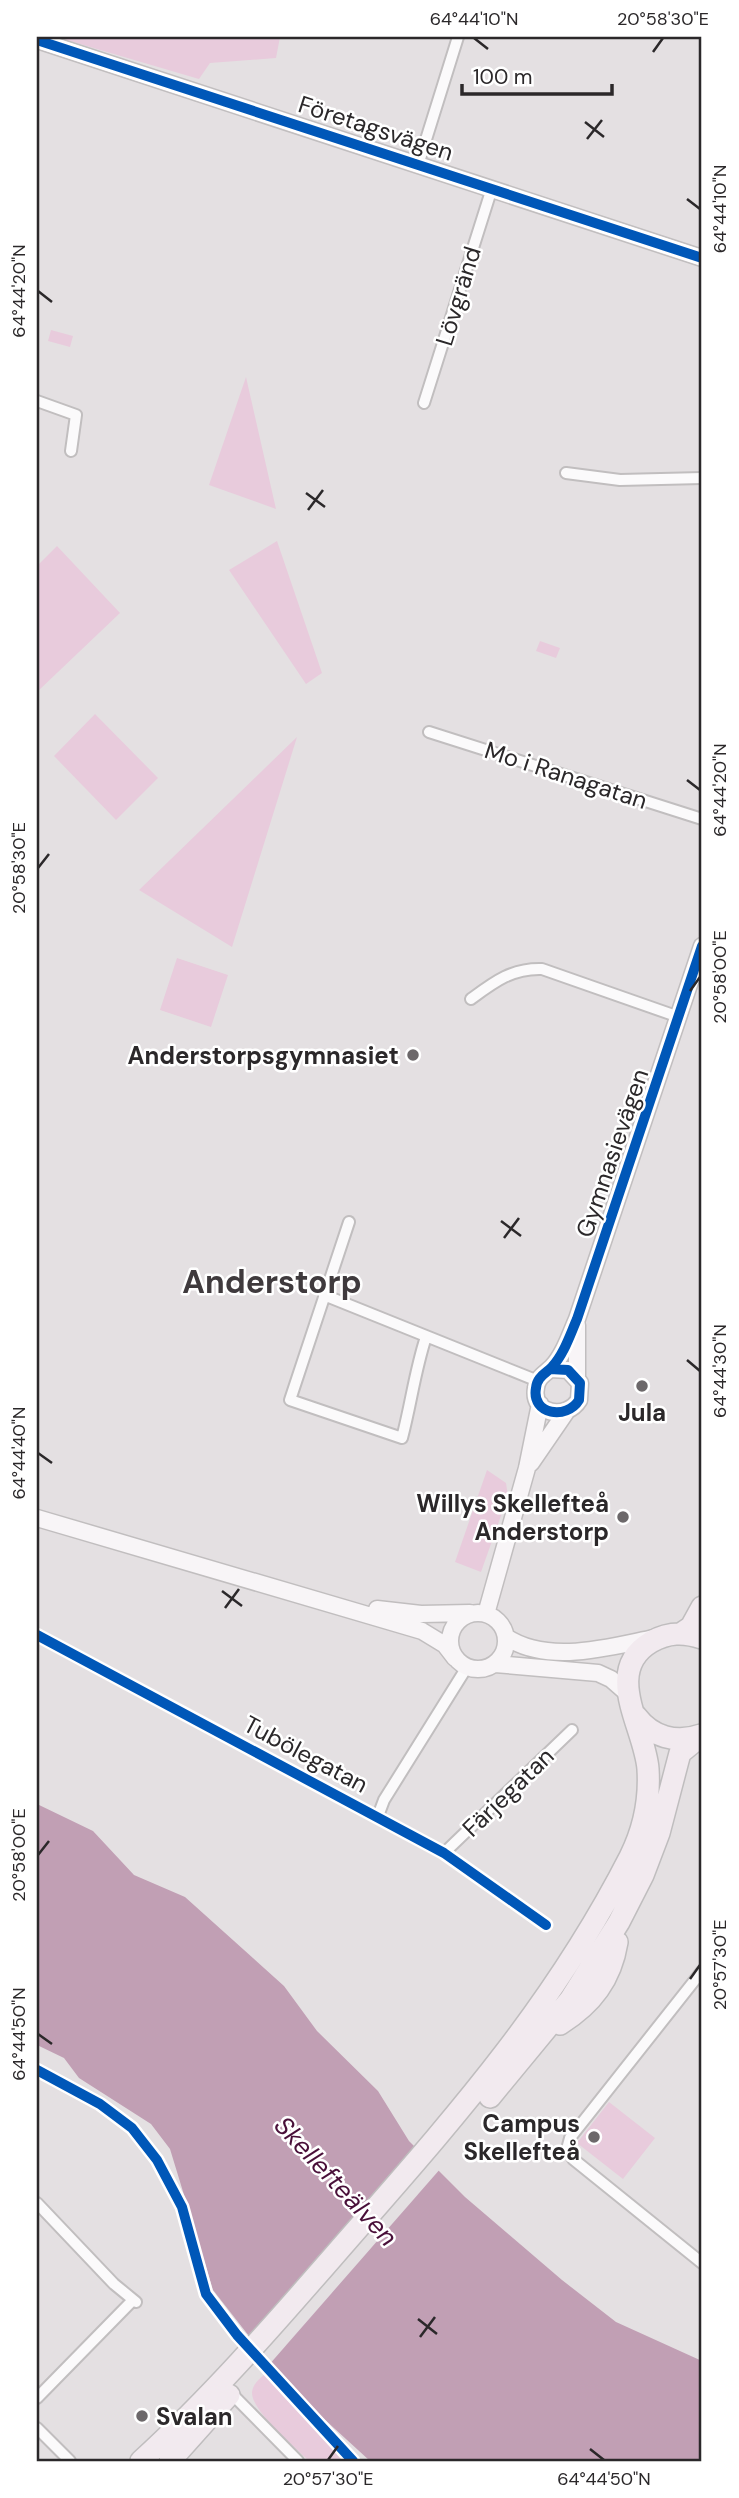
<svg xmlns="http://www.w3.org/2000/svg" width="739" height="2498" font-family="'DM Sans',sans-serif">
	<rect width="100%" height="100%" fill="#e4e0e2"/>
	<!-- green -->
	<path fill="#e8cbdc" d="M56 37H280L276 58 210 63 199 79Z
		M51 330 73 336 70 347 48 341Z
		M246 377 276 509 209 485Z
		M277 541 322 673 306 684 229 570Z
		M57 546 120 613 37 692V566Z
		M540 641 560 648 556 658 536 651Z
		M95 714 158 778 116 820 54 756Z
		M297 737 232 947 139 890Z
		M177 958 228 975 211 1027 160 1010Z
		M487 1470 506 1483 508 1496 481 1572 455 1562Z
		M609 2102 655 2138 623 2179 577 2143Z
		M265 2374 345 2457 349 2461H309C295 2447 251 2411 252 2392 253 2384 259 2379 265 2374Z"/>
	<!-- water -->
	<path fill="#c19fb4" d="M37 1804 93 1831 134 1875 185 1897 284 1986 317 2031 378 2091 409 2141 465 2197 562 2280 616 2322 702 2361V2461H370L288 2386 213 2290 170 2149 151 2124 79 2078 64 2058 37 2045Z"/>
	<!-- pier -->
	<path fill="#e4e0e2" d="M417 2145 441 2168 268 2366 247 2339Z"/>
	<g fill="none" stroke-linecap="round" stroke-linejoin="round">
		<!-- street casing -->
		<g stroke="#c1bebf" stroke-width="14">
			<path id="street" d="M419 162 458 37
				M37 401 76 415 71 451
				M424 403 492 188
				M566 473 620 480 702 478
				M429 732 702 819
				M471 999C494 982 512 968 542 969L679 1017
				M349 1222 290 1400 402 1438C411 1404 415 1370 426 1337
				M324 1295 538 1381
				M37 1635 444 1853 546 1925
				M378 1816 384 1800 467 1667
				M444 1853 572 1730
				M702 1971 570 2138 567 2149 573 2159 702 2263
				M37 2203 114 2284 136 2302
				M231 2393 298 2461
				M37 2398 133 2300
				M37 2428 70 2461"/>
		</g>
		<!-- secondary casing -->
		<g stroke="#c1bebf" stroke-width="19">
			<path id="secondary" d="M37 40 702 258
				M577 1325V1378
				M550 1369 568 1370 580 1383 579 1400C567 1420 531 1415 536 1388 537 1377 545 1374 552 1367 564 1354 570 1335 577 1319L702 946
				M531 1463 566 1412
				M37 1518 422 1631 445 1645 455 1658
				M377 1609 421 1614 470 1613
				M450 1641a28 28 0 1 1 56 0a28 28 0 1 1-56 0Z
				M486 1614 527 1468 540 1404
				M506 1637C548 1665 609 1647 654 1638
				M495 1664 598 1673 611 1679 627 1693"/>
		</g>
		<!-- highway casing -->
		<g stroke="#bfbdbe" stroke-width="24">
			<path id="highway" d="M682 1633 691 1627 702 1607
				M636 1716C652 1737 676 1744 701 1735
				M560 2024C592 2004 611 1979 617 1942
				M490 2097 570 2000 619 1922 643 1875 659 1833 680 1753 702 1735
				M141 2461C220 2389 289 2307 359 2227 464 2107 557 2000 630 1857 644 1829 650 1800 648 1769 645 1728 602 1671 651 1642 668 1632 684 1632 702 1638
				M170 2461 229 2395"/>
		</g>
		<!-- street -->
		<use href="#street" stroke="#fbfafb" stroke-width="10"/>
		<!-- secondary -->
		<use href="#secondary" stroke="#f8f5f7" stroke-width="16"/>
		<!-- highway -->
		<use href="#highway" stroke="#f2eaef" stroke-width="21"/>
		<!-- cycleway casing -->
		<g stroke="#fff" stroke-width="15">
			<path id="cycleway" d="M37 40 702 258
				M550 1369 568 1370 580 1383 579 1400C567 1420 531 1415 536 1388 537 1377 545 1374 552 1367 564 1354 570 1335 577 1319L702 946
				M37 1635 444 1853 546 1925
				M37 2070 100 2104 132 2128 157 2160 182 2207 206 2294 237 2335 353 2461"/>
		</g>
		<!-- cycleway -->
		<use href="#cycleway" stroke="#0057b8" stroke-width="10"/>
	</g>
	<!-- ticks -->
	<path fill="none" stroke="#2b282a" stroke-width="2.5" d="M474 38 488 49M653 52 663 38M585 122 604 137M587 139 602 120M687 199 700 209M38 291 52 302M306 493 325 507M308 510 323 490M687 780 700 790M38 868 49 854M690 991 700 977M501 1221 521 1236M504 1238 519 1218M687 1360 700 1371M38 1453 52 1463M222 1591 242 1606M225 1608 239 1589M38 1855 49 1841M690 1979 700 1965M38 2034 52 2044M418 2319 437 2334M420 2337 435 2317M590 2449 604 2460M328 2460 338 2446"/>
	<!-- markers -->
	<g fill="#6c686a" stroke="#fff" stroke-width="2.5">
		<circle cx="413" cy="1055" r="7"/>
		<circle cx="642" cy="1386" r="7"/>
		<circle cx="623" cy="1517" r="7"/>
		<circle cx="594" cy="2137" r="7"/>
		<circle cx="142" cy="2416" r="7"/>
	</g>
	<g text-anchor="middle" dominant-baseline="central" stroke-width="5" stroke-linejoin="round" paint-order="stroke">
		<!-- street labels -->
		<g font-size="24" fill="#2b282a" stroke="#fff">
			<text transform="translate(376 128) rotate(18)">Företagsvägen</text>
			<text transform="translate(458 296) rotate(-73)">Lövgränd</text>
			<text transform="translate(566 775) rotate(18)">Mo i Ranagatan</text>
			<text transform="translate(612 1153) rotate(-71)">Gymnasievägen</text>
			<text transform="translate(306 1754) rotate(28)">Tubölegatan</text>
			<text transform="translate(508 1792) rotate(-44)">Färjegatan</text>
		</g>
		<!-- poi labels -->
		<g font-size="24" font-weight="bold" fill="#2b282a" stroke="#fff" text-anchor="end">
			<text x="399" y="1055">Anderstorpsgymnasiet</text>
			<text x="642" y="1412" text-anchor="middle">Jula</text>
			<text x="609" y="1503">Willys Skellefteå<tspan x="609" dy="28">Anderstorp</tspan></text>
			<text x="580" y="2123">Campus<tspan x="580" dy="28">Skellefteå</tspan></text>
			<text x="156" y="2416" text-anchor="start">Svalan</text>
		</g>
		<!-- water labels -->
		<g font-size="26" font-style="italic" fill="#490f39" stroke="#fff">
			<text transform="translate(336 2181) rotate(47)">Skellefteälven</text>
		</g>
		<!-- district labels -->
		<g font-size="32" font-weight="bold" fill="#3f3a3d" stroke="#fff">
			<text x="272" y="1282">Anderstorp</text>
		</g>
	</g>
	<!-- border -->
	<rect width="739" height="2498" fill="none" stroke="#ffffff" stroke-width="77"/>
	<!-- scale -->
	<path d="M462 84v10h150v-10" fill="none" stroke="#2b282a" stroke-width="3.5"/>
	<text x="473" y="84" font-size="21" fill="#2b282a" stroke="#ffffff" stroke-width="5" paint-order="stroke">100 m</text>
	<rect x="38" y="38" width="662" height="2422" fill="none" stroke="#2b282a" stroke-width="2.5"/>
	<g font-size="18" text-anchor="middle" fill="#2b282a">
		<text x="474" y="25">64°44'10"N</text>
		<text x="663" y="25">20°58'30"E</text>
		<text transform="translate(720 209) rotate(-90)" y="6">64°44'10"N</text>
		<text transform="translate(19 291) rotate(-90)" y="6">64°44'20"N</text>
		<text transform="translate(720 790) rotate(-90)" y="6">64°44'20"N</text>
		<text transform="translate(19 868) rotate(-90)" y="6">20°58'30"E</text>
		<text transform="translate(720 977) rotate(-90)" y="6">20°58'00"E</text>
		<text transform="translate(720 1371) rotate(-90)" y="6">64°44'30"N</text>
		<text transform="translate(19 1453) rotate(-90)" y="6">64°44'40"N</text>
		<text transform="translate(19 1855) rotate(-90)" y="6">20°58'00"E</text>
		<text transform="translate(720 1965) rotate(-90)" y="6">20°57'30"E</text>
		<text transform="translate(19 2034) rotate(-90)" y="6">64°44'50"N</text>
		<text x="328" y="2485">20°57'30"E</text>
		<text x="604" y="2485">64°44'50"N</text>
	</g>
</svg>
